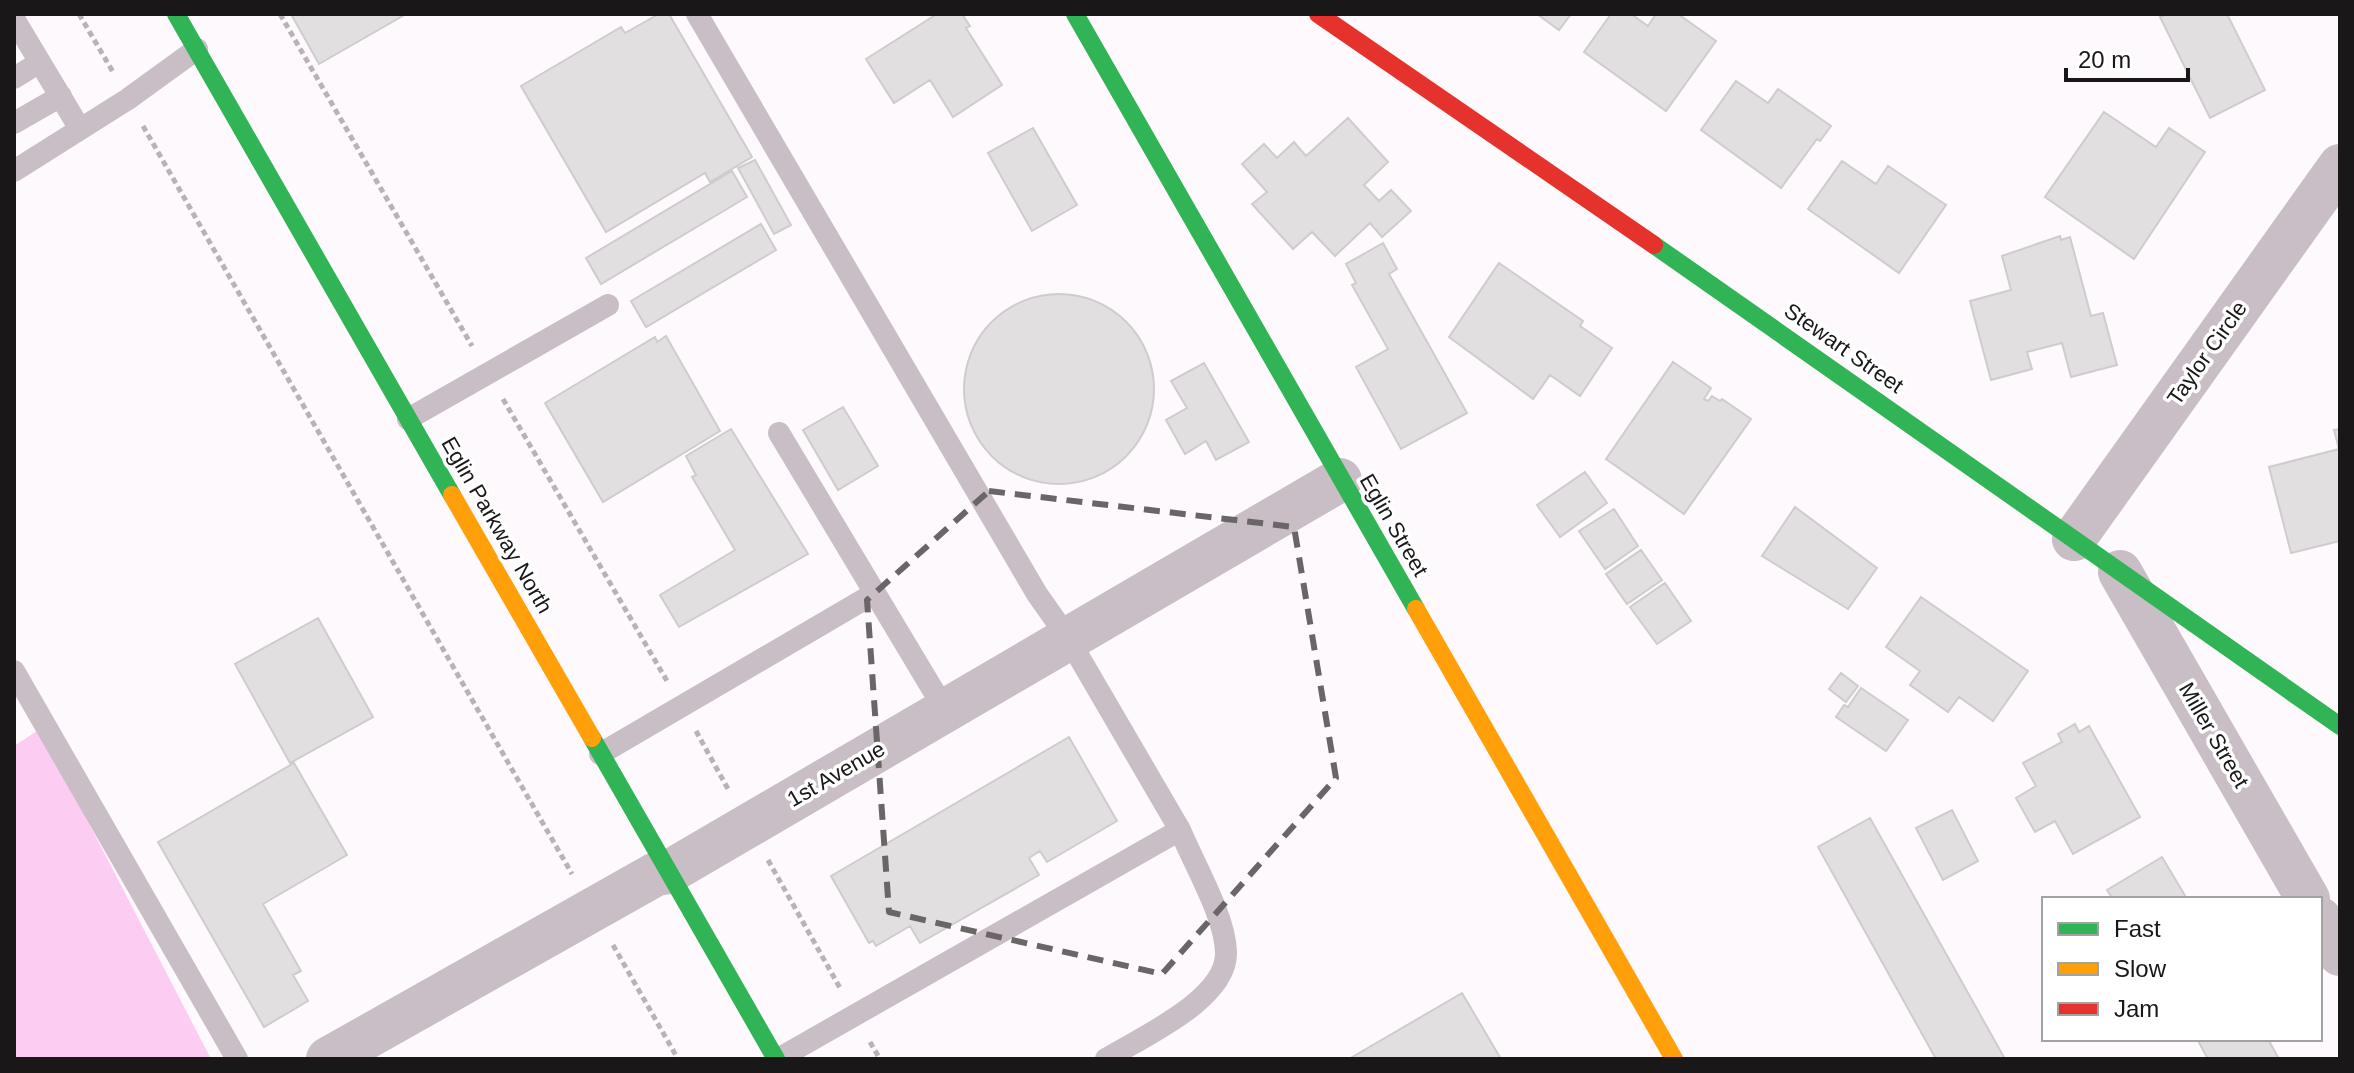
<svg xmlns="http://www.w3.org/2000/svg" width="2354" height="1073" font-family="Helvetica,sans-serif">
	<rect width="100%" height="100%" fill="#fef9fc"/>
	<!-- forest -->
	<path fill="#fdccf3" d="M40 729 211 1059H14V746Z"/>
	<!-- building -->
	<path fill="#e2dfe1" stroke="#d0ccce" stroke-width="2" d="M291 14H406L319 64Z
		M659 14H669L752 157 710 182 705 173 606 232 521 86 621 27 625 33Z
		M937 14H962L970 26 966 28 1002 85 953 117 930 80 894 103 866 59Z
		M1537 14H1571L1559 30Z
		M1611 14H1631L1648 26 1656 14H1678L1716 41 1666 111 1584 52Z
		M2167 14H2227L2265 90 2210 118 2160 17Z
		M1736 81 1768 103 1778 89 1831 126 1820 141 1817 139 1781 188 1701 130Z
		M2104 112 2156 147 2169 128 2205 152 2134 259 2045 197Z
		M1348 118 1388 162 1364 185 1379 201 1391 190 1411 211 1382 237 1370 223 1335 256 1312 232 1293 249 1252 204 1267 192 1242 164 1264 144 1277 158 1294 142 1306 156Z
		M1033 128 1077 205 1032 231 988 153Z
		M755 160 791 225 774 234 738 168Z
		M1842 161 1876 184 1888 166 1946 205 1899 273 1808 209Z
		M732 171 747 197 601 284 586 258Z
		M761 224 776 250 646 327 631 301Z
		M2060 236 2061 240 2070 237 2091 316 2103 313 2117 365 2071 377 2062 343 2027 352 2032 369 1991 380 1970 301 2011 290 2002 256Z
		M1383 243 1397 269 1389 274 1467 413 1401 449 1356 367 1388 349 1352 285 1356 283 1346 264Z
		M1499 263 1583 321 1580 326 1612 348 1580 396 1550 375 1533 399 1449 337Z
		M964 389a95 95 0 1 1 190 0a95 95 0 1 1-190 0Z
		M666 336 720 431 603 502 545 403 655 337 657 342Z
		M1673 362 1711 388 1704 399 1708 401 1712 396 1720 401 1722 399 1751 419 1684 514 1606 459Z
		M1204 363 1249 442 1216 460 1206 441 1185 454 1166 420 1187 408 1171 381Z
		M843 407 878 466 838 490 803 430Z
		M731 429 808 554 679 627 660 595 735 550 692 477 696 475 686 456Z
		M2340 429V541L2291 553 2269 467 2339 449 2334 430Z
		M1585 472 1607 503 1560 537 1537 505Z
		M1795 507 1877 568 1848 609 1762 556Z
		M1614 509 1638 546 1605 569 1579 531Z
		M1641 550 1662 580 1627 604 1606 574Z
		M1665 583 1691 621 1657 644 1630 607Z
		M1921 597 2028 671 1993 721 1959 697 1948 712 1910 685 1920 671 1886 647Z
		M318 618 373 717 290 763 235 664Z
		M1841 673 1858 686 1846 702 1829 689Z
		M1861 688 1908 720 1886 751 1836 717 1844 705 1848 707Z
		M2075 724 2079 732 2089 726 2140 817 2073 854 2055 821 2035 832 2016 798 2036 786 2023 763 2062 742 2058 734Z
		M1069 737 1117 821 1047 862 1040 851 1029 858 1039 875 920 943 910 926 876 946 873 941 869 943 831 876Z
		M294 763 347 855 263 904 301 971 293 975 308 1001 264 1027 158 842Z
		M1952 810 1978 861 1943 880 1916 828Z
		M1870 818 2005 1059H1936L1818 847Z
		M2162 857 2187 899H2113L2107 890Z
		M1462 993 1501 1059H1349Z
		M2197 1039H2268L2279 1059H2208Z"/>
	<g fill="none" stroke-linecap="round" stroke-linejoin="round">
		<!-- path -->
		<path stroke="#bab2b8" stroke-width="5" stroke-dasharray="6 4" stroke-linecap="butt" d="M79 14 113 72
			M280 14 472 346
			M143 126 572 874
			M503 399 667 681
			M696 731 728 789
			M768 860 840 988
			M613 945 678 1059
			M870 1042 880 1059"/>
		<!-- lane -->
		<path stroke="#c9bdc6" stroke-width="22" d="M697 14 1037 594 1068 638 1180 830 778 1059
			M14 19 80 129
			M14 78 40 62
			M14 123 61 96
			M14 171 128 99 197 49
			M408 419 608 305
			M779 433 945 710
			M14 671 237 1059
			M600 754 875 593
			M1106 1059C1142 1037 1228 999 1226 952 1225 916 1194 864 1180 830"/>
		<!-- street -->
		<path stroke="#c9bdc6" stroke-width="44" d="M2074 539 2340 166
			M2120 572 2308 899
			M2320 919 2340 954
			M328 1059 656 874 669 872 1340 480"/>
		<!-- fast -->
		<path stroke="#30b455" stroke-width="18" d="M176 14 452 495
			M1075 14 1416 609
			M1654 245 2340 726
			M592 738 776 1059"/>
		<!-- slow -->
		<path stroke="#ff9f0a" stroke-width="18" d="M452 495 592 738
			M1416 609 1674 1059"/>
		<!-- jam -->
		<path stroke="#e5322d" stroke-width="18" d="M1318 14 1654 245"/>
	</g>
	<!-- marked area -->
	<path fill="none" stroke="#6a6668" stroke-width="6" stroke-dasharray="16 10" stroke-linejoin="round" d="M989 491 1294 527 1336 778 1162 974 889 912 867 600Z"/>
	<g text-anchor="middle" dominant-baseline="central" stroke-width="7" stroke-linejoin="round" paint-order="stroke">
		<!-- street labels -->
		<g font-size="22" fill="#1a1719" stroke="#fff">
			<text transform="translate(1844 348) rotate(35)">Stewart Street</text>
			<text transform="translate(2207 353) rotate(-55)">Taylor Circle</text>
			<text transform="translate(497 525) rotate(60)">Eglin Parkway North</text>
			<text transform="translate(1394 525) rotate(60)">Eglin Street</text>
			<text transform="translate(2214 735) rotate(60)">Miller Street</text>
			<text transform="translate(836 774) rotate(-30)">1st Avenue</text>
		</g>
	</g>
	<!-- border -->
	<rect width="2354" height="1073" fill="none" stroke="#1a1719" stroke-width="32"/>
	<!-- legend -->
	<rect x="2042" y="897" width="280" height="144" fill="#ffffff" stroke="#a3a2a3" stroke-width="2"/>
	<rect x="2058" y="923" width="40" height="12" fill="#30b455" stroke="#a3a2a3" stroke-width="2"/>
	<text x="2114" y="937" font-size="24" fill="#1a1719">Fast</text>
	<rect x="2058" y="963" width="40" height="12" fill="#ff9f0a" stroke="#a3a2a3" stroke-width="2"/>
	<text x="2114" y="977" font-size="24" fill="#1a1719">Slow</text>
	<rect x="2058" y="1003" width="40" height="12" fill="#e5322d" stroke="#a3a2a3" stroke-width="2"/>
	<text x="2114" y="1017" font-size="24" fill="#1a1719">Jam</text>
	<!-- scale -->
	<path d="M2066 68v12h122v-12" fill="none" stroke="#1a1719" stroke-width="4"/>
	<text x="2078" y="68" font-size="24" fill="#1a1719" stroke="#ffffff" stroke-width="6" paint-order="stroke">20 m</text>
</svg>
